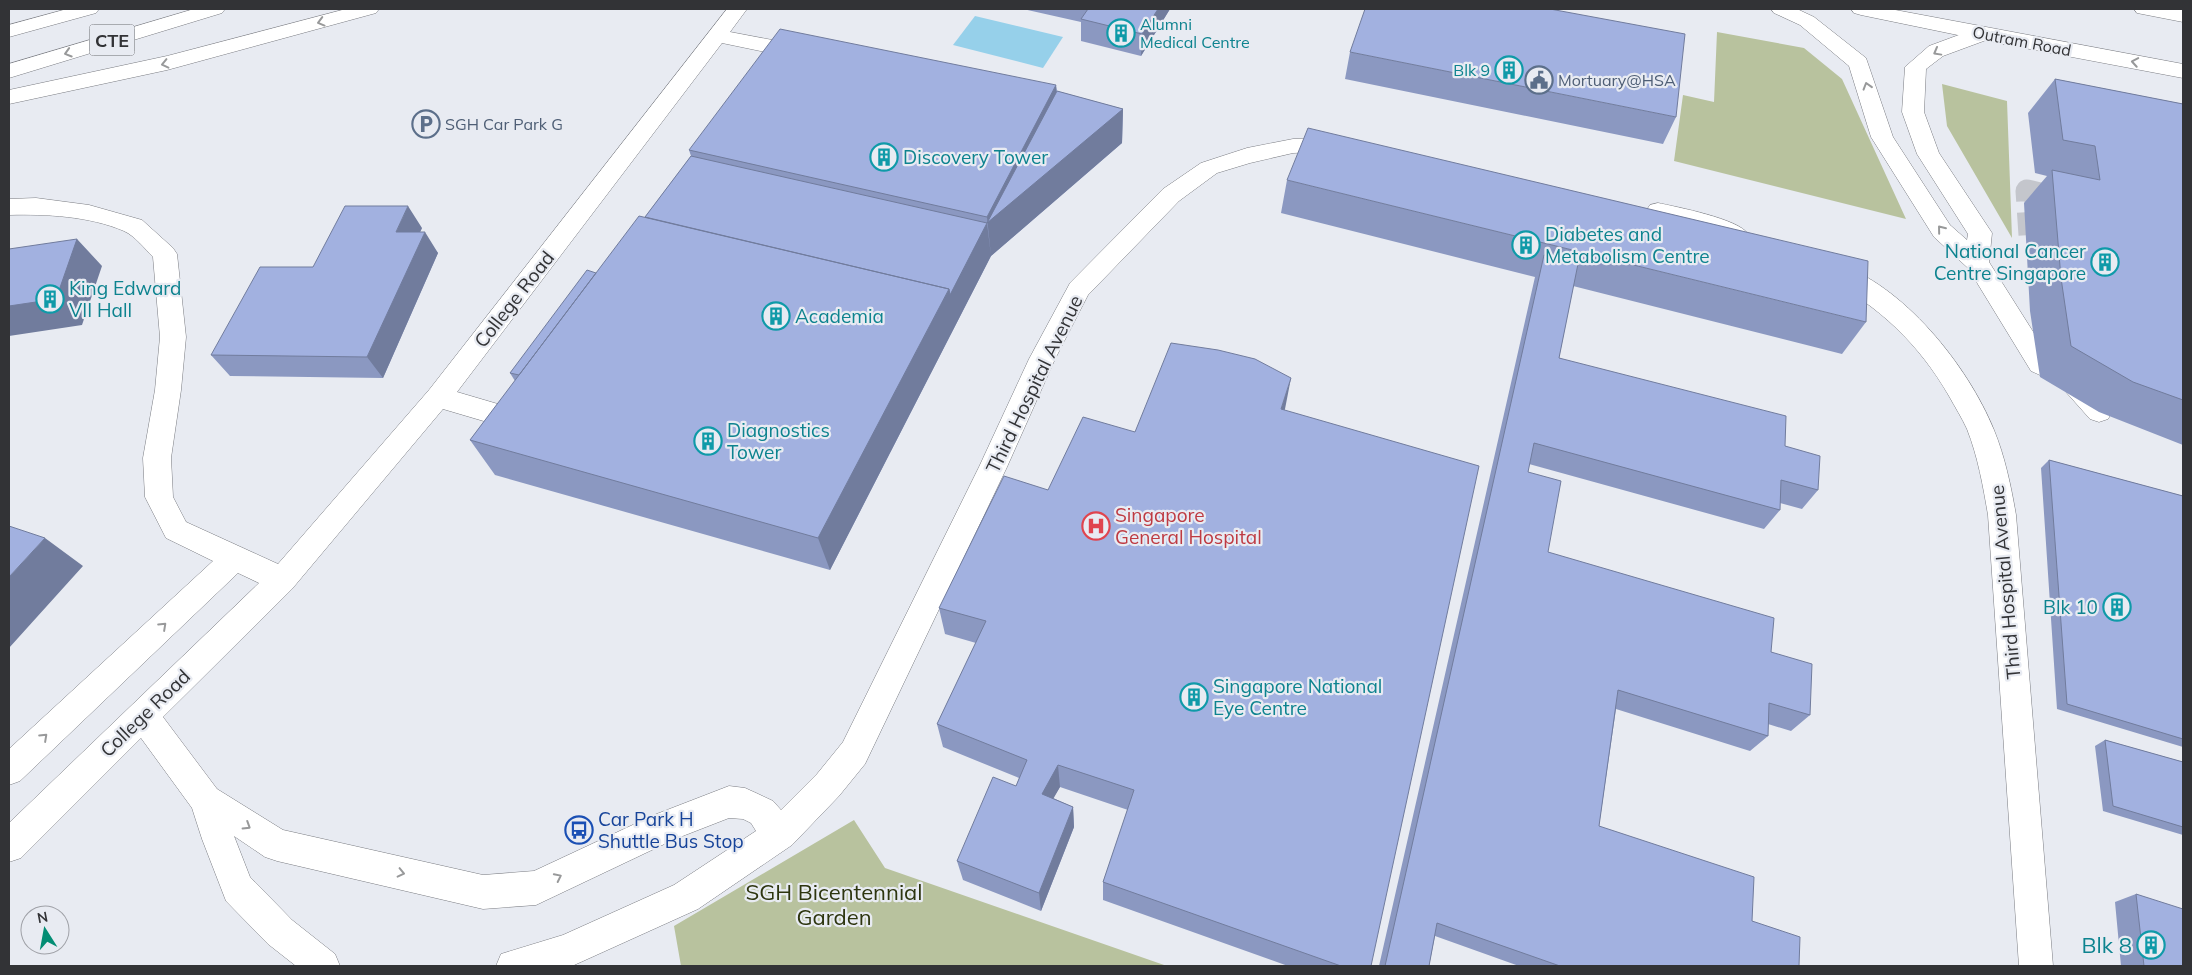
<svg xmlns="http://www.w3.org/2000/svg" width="2192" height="975" font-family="Mulish,sans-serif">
	<rect width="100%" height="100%" fill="#e8ebf2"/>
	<!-- green -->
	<path fill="#b8c29e" d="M1717 32 1804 48 1842 79 1906 219 1674 161 1683 95 1714 102Z
		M1942 84 2007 101 2012 238 1947 126Z
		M854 820 885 868 1167 966H681L674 926Z"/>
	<!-- water -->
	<path fill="#96d0ea" d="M975 16 1063 37 1043 68 953 45Z"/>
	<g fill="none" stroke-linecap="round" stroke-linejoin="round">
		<!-- minor-tunnel -->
		<path stroke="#c4c6cc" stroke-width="23" stroke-dasharray="23 11" stroke-linecap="butt" d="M2030 235 2027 191 2052 197 2053 215"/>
		<!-- minor casing -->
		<g stroke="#7a7c82" stroke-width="1">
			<path id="minor" d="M727 9H747L730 32 804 46 811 48 814 53 811 58 804 60 722 43 457 392 508 407C515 399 521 400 530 403L534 410 523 426 514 430 443 409 292 589 163 717 217 789 283 830 483 875 534 871 654 815 729 786 745 788 756 793 773 801 781 810 817 774 843 742 979 467 1029 359 1070 283 1163 189 1201 163 1247 148 1293 139 1337 137 1345 139 1348 144 1345 149 1337 151 1293 153 1250 163 1217 173 1179 201 1088 295 1055 359 1007 467 865 764 839 796 792 845 698 909 572 966H496L501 954 563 935 674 885 756 831 751 823 743 819 729 818 675 839 536 905 483 909 277 861 265 857 234 836 250 877 292 920 335 954 340 966H296L268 944 226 901 202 839 192 808 141 738 21 858 9 862V823L259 583 238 573 20 781 9 785V749L213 561 166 538 145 497 143 458 155 390 160 337 153 257C145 249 135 236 124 231 89 216 46 214 9 215V199L36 198 89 205 142 220 173 248 177 254 186 337 181 390 171 458 173 497 186 522 278 564 429 390Z
				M1771 9H1797L1814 17 1866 58 1893 137 1950 225 1967 240 1968 234 1917 154 1902 112 1905 67 1929 46 1975 29 1982 28 1989 29 1992 34 1989 39 1943 56 1926 69 1924 112 1939 153 1992 233 1989 262 2049 357 2076 369 2108 405 2112 412 2108 419 2099 422 2090 419 2058 383 2031 371 1968 268 1934 237 1871 137 1849 66 1800 25 1774 13Z
				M1658 203C1677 207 1739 219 1748 234L1744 240 1736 242 1696 228 1650 217 1646 211 1650 205Z
				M1835 263C1903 284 1968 366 1994 430 2005 457 2011 486 2016 515L2053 966H2019L1988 515C1983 486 1978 457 1967 429 1962 418 1955 407 1949 396 1919 344 1879 306 1826 278L1823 272 1826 266Z"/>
		</g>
		<!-- major casing -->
		<g stroke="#7a7c82" stroke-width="1">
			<path id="major" d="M1851 9H1890L2183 64V78L1982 40 1861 15 1854 13Z
				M2134 9 2183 10V22L2137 13Z"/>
		</g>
		<!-- highway casing -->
		<g stroke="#7a7c82" stroke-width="1">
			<path id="highway" d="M67 9H99L96 13 9 37V25Z
				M194 9H225L222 13 9 78V64Z
				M346 9H379L376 13 167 70 9 104V90L167 56Z"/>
		</g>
		<!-- minor -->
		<use href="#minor" fill="#fff" fill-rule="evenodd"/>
		<!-- major -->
		<use href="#major" fill="#fff" fill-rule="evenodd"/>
		<!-- highway -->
		<use href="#highway" fill="#fff" fill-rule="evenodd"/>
	</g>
	<!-- wall -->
	<path fill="#8b98c1" d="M1023 9H1170L1141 56 1081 41V22Z
		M1350 52 1676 117 1663 144 1345 79Z
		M2055 79 2183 104V445L2099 412 2040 377 2030 311 2024 203 2047 176 2035 173 2028 113Z
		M1056 85 1057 91 1123 109 1122 143 991 256 830 570 495 475 470 440 515 381 510 373 645 217 691 156 689 150Z
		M1287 180 1866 322 1842 354 1573 286 1559 358 1785 446 1818 490 1802 509 1780 503V510L1764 529 1529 464 1528 472 1548 552 1771 652 1810 715 1791 731 1768 724V736L1750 751 1616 709 1599 826 1752 921 1799 966H1519L1435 936 1429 966H1379L1535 277 1281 213Z
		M422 228 420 232 438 253 383 378 230 376 211 355 313 267Z
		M1285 410 1371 966H1288L1103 900V882L1128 810 1060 787 1053 798 1073 807 1074 827 1041 911 963 880 957 861 1016 786 1019 778 943 747 937 724 976 643 945 634 939 608 1048 490 1135 432Z
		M2049 460 2183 496V747L2057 709 2041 468Z
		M2105 740 2183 762V835L2103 811 2095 746Z
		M2136 894 2183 966H2121L2115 902Z"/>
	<!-- shaded-wall -->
	<path fill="#717c9d" d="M1158 9H1170L1141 56 1142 34Z
		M1056 85 1058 124 1123 109 1122 143 991 256 987 217Z
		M408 206 422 228 410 253 396 232Z
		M987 223 991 256 830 570 818 538 949 289Z
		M425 232 438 253 383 378 367 357Z
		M77 239 102 266 82 325 9 336V306Z
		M1291 378 1285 409 1275 439 1281 409Z
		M45 538 83 566 9 648V577Z
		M1058 765 1060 787 1044 815 1042 794Z
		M1073 807 1074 827 1041 911 1039 893Z"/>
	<!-- building -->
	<path fill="#a2b1e0" stroke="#717c9d" d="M1088 9H1158L1142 34 1081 19Z
		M1365 9H1550L1685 34 1676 117 1350 52Z
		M780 29 1056 85 987 217 689 150Z
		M2055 79 2183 104V400L2133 382 2071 346 2061 278 2052 170 2100 180 2095 146 2063 140Z
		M1057 91 1123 109 987 223Z
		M1308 128 1868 261 1866 322 1287 180Z
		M691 156 987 223 950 295 949 289 645 217Z
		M345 206H408L396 232H425L367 357 211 355 260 267H313Z
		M639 216 949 289 818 538 470 440Z
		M77 239 56 299 9 306V249Z
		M1544 255 1578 264 1559 358 1786 416 1785 446 1820 456 1818 490 1781 480 1780 510 1534 443 1528 472 1561 481 1548 552 1774 618 1771 652 1812 664 1810 715 1769 703 1768 736 1618 690 1599 826 1754 877 1752 921 1800 937 1799 966H1560L1437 923 1429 966H1385Z
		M587 270 596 273 519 375 510 373Z
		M1171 343 1218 350 1255 359 1291 378 1281 409 1479 466 1371 966H1341L1103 882 1134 790 1058 765 1042 794 1073 807 1039 893 957 861 993 777 1016 786 1027 760 937 724 986 621 939 608 1004 476 1048 490 1083 417 1135 432Z
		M2049 460 2183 496V739L2067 704Z
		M9 526 45 538 9 577Z
		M2105 740 2183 762V827L2113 806Z
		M2136 894 2183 909V966H2144Z"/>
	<!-- one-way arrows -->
	<defs><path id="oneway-chevron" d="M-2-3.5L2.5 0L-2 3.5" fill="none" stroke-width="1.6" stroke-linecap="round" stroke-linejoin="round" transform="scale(1.25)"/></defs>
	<g stroke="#98999a">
		<use href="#oneway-chevron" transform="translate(321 22) rotate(165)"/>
		<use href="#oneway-chevron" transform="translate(1937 52) rotate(151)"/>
		<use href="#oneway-chevron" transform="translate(68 53) rotate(163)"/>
		<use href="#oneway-chevron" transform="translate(2135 62) rotate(-170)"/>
		<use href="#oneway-chevron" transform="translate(165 64) rotate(167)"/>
		<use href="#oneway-chevron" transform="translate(1867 86) rotate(-107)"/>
		<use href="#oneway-chevron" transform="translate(1941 229) rotate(-129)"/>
		<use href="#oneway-chevron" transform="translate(163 626) rotate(-43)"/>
		<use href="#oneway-chevron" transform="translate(44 737) rotate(-43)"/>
		<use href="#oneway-chevron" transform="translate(247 826) rotate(32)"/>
		<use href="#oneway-chevron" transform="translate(401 873) rotate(13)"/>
		<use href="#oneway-chevron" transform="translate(558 877) rotate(-26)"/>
	</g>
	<!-- icons -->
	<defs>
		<g id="building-ring" transform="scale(1.4375)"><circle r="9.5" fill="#e8ebf2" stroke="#0f9aa8" stroke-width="1.5"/><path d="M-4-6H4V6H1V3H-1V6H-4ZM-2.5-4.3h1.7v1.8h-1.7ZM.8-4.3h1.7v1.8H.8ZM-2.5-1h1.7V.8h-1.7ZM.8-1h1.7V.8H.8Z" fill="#0f9aa8"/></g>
		<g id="civic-ring" transform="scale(1.4375)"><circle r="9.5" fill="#e8ebf2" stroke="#5c6f8a" stroke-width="1.5"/><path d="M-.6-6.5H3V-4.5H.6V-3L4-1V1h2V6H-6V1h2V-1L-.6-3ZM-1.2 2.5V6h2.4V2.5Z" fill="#5c6f8a"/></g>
		<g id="parking-ring" transform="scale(1.4375)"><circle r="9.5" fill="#e8ebf2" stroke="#5c6f8a" stroke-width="1.5"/><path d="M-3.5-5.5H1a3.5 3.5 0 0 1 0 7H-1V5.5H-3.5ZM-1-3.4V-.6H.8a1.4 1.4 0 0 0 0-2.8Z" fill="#5c6f8a"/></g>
		<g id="hospital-ring" transform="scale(1.4375)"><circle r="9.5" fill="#e8ebf2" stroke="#e0444e" stroke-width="1.5"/><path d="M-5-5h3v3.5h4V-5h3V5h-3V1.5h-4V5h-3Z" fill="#e0444e"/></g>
		<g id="bus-ring" transform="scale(1.4375)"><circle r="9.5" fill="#e8ebf2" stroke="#1a4fb4" stroke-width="1.5"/><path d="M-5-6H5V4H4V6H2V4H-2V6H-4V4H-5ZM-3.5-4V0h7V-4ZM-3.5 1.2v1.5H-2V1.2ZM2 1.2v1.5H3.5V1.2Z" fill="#1a4fb4"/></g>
	</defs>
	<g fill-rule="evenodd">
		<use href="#building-ring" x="1121" y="33"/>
		<use href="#building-ring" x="1509" y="70"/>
		<use href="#civic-ring" x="1539" y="80"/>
		<use href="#parking-ring" x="426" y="124"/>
		<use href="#building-ring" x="884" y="157"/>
		<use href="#building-ring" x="1526" y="245"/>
		<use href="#building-ring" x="2105" y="262"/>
		<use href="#building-ring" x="50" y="299"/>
		<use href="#building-ring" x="776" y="316"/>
		<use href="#building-ring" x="708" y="441"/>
		<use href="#hospital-ring" x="1096" y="526"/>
		<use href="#building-ring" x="2117" y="607"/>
		<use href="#building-ring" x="1194" y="697"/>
		<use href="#bus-ring" x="579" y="830"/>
		<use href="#building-ring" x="2151" y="945"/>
	</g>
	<g text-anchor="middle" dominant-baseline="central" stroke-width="4.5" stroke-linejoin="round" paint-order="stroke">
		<!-- far-culture labels -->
		<g font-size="16" fill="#0d838f" stroke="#e8ebf2" text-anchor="start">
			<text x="1140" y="24">Alumni<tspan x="1140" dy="18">Medical Centre</tspan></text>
			<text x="1490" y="70" text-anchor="end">Blk 9</text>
		</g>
		<!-- far-street labels -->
		<g font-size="16" fill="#323336" stroke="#e8ebf2">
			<text transform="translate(2022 41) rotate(11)">Outram Road</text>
		</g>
		<!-- far-service labels -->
		<g font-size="16" fill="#4e5e75" stroke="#e8ebf2" text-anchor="start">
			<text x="1558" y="80">Mortuary@HSA</text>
			<text x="445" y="124">SGH Car Park G</text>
		</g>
		<!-- shield labels -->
		<rect fill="#e8ebf2" stroke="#696a6e" stroke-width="1" x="89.5" y="24.5" width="45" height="31" rx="4"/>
		<g font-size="18" font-weight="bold" fill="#323336">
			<text x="112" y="40">CTE</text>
		</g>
		<!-- culture labels -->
		<g font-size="19" fill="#0d838f" stroke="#e8ebf2" text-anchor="start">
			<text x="903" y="157">Discovery Tower</text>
			<text x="1545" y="234">Diabetes and<tspan x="1545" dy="22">Metabolism Centre</tspan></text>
			<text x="2086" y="251" text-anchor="end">National Cancer<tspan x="2086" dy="22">Centre Singapore</tspan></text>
			<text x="69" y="288">King Edward<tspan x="69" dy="22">VII Hall</tspan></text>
			<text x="795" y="316">Academia</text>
			<text x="727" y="430">Diagnostics<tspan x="727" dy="22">Tower</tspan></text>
			<text x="2098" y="607" text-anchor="end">Blk 10</text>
			<text x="1213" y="686">Singapore National<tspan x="1213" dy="22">Eye Centre</tspan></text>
		</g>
		<!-- street labels -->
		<g font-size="19" fill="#323336" stroke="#e8ebf2">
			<text transform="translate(514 299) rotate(-52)">College Road</text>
			<text transform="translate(1034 384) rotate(-64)">Third Hospital Avenue</text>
			<text transform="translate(2005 582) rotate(-95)">Third Hospital Avenue</text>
			<text transform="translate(145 713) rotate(-44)">College Road</text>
		</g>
		<!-- health labels -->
		<g font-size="19" fill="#be3a42" stroke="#e8ebf2" text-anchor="start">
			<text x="1115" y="515">Singapore<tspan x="1115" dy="22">General Hospital</tspan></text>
		</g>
		<!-- transit labels -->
		<g font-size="19" fill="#164399" stroke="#e8ebf2" text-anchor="start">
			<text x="598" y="819">Car Park H<tspan x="598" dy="22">Shuttle Bus Stop</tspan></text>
		</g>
		<!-- near-park labels -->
		<g font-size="22" fill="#2d350f" stroke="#e8ebf2">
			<text x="834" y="892">SGH Bicentennial<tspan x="834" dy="25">Garden</tspan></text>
		</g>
		<!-- near-culture labels -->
		<g font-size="22" fill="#0d838f" stroke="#e8ebf2" text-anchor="end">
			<text x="2132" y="945">Blk 8</text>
		</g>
	</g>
	<!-- border -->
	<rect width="2192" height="975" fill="none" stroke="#323336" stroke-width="20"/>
	<!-- north arrow -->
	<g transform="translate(45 930) rotate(349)"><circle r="24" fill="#e8ebf2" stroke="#9fa1a7"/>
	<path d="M0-4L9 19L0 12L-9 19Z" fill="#038d74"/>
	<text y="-8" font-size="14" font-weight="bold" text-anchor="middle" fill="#323336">N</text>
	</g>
</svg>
